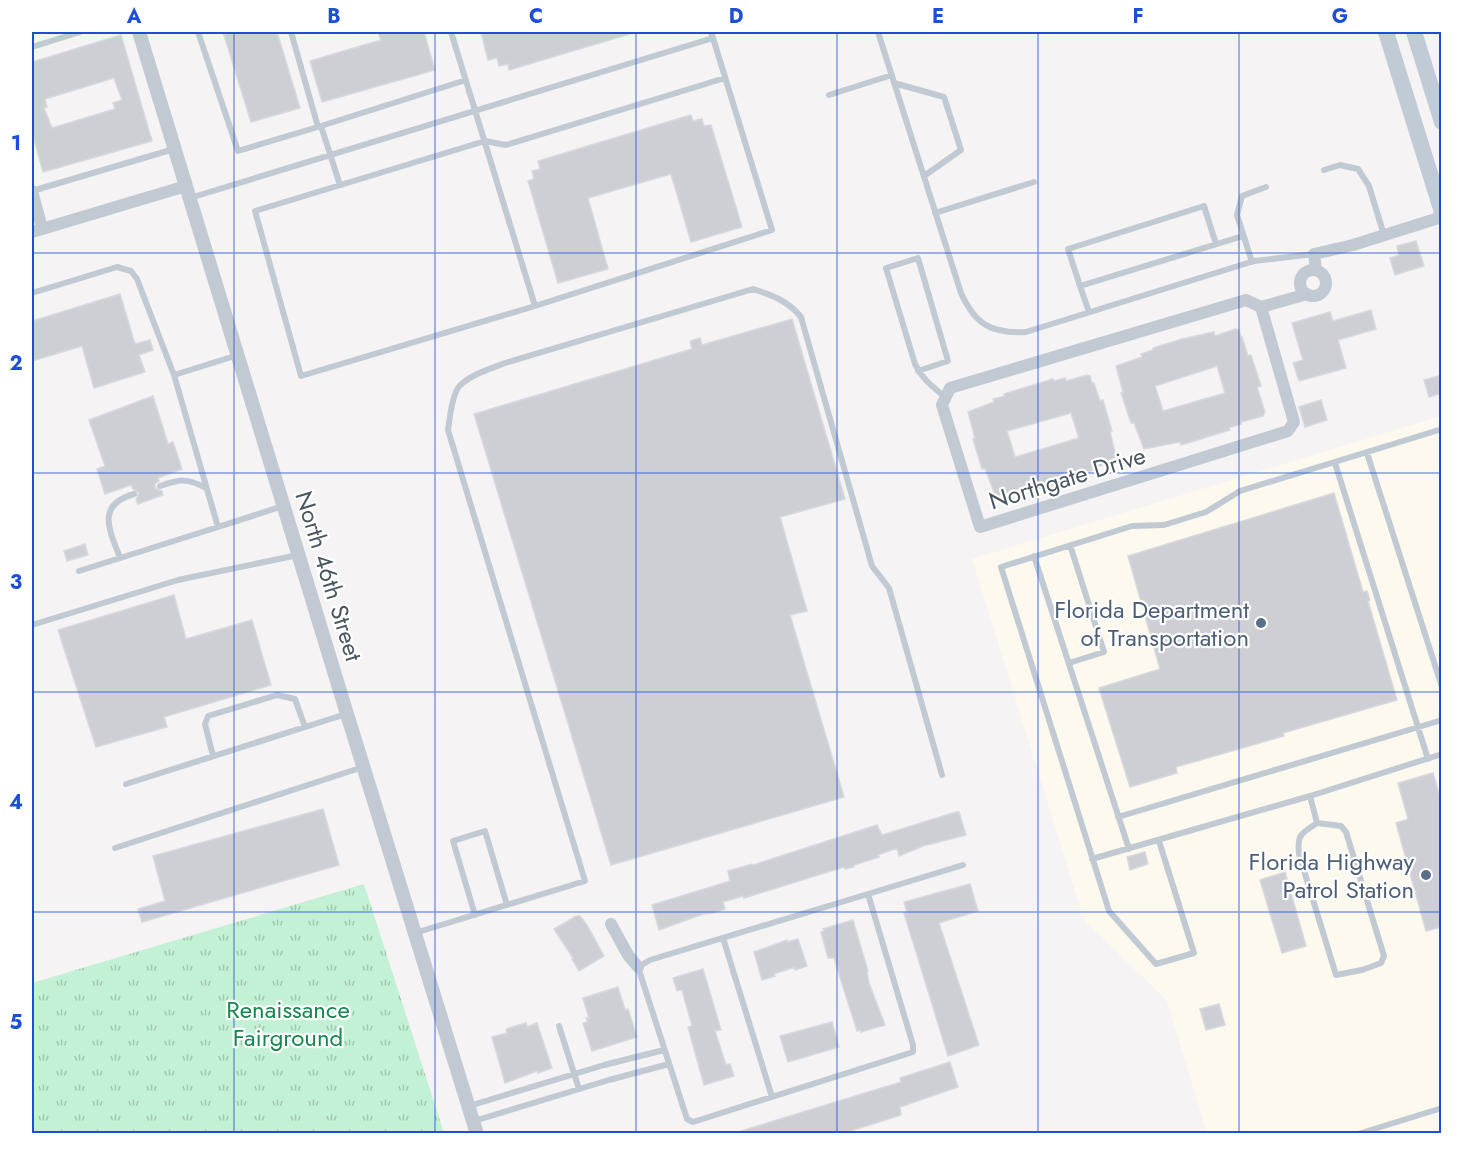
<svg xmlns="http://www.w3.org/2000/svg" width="1473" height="1165" font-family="Jost,sans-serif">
	<defs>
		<pattern id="park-tufts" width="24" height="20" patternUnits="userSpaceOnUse" patternTransform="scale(1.5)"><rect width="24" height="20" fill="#c3f1d5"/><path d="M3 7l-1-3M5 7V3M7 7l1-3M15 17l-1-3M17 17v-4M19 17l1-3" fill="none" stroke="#a0c6b0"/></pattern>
	</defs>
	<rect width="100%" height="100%" fill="#f5f3f3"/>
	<!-- commercial -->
	<path fill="#fdf9ef" d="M1441 416V1133H1207L1167 1001 1084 920 972 559Z"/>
	<!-- park -->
	<path fill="url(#park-tufts)" d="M364 884 444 1133H32V983Z"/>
	<!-- building -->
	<path fill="#cdcfd5" stroke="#d7d9de" stroke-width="1.5" fill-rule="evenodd" d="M223 32H277L300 108 251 122Z
		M378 32H424L435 70 322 102 310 61 381 40Z
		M481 32H630V34L509 70 508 64 499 66 497 58 488 60Z
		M121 35 152 141 43 172 32 132V62ZM114 78 122 100 113 103 115 109 52 128 44 108 47 107 45 99Z
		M691 115 693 121 702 119 704 126 711 125 742 227 691 242 671 174 588 198 608 269 558 283 528 181 534 179 532 171 540 169 538 161Z
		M1416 241 1424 266 1395 275 1390 258 1399 255 1397 246Z
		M120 294 135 344 150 340 153 350 139 355 145 372 94 388 82 346 32 361V321Z
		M1371 310 1376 329 1338 340 1346 368 1299 381 1293 363 1303 360 1292 323 1330 312 1333 321Z
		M792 319 845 499 780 517 807 611 790 615 844 797 611 865 474 414 692 349 690 341 700 338 702 345Z
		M1235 329 1239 330 1241 337H1242L1248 356 1251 355 1261 386 1257 387 1265 412 1263 416 1241 422V424L1229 428 1230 430 1181 445 1180 442 1144 449 1134 423H1131L1121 393 1123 392 1116 366 1142 357 1141 354 1153 350V348L1182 339 1214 332 1215 336ZM1217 366 1225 393 1163 411 1155 386Z
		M1087 375 1090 376 1092 383H1094L1100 401 1103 400 1112 431 1110 432 1117 461 1092 468 1093 470 1081 474 1082 476 1033 491 1032 488 1020 492 1019 489 998 496 995 495 985 468 982 469 973 439 975 438 968 412 994 402 993 399 1005 396 1004 394 1053 379 1054 381 1065 378 1066 381ZM1071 413 1079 438 1015 457 1007 431Z
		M1442 375V393L1429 397 1424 380Z
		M153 396 168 444 173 442 182 469 158 478 159 481 155 484V488L162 491 163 495 138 504 136 499 139 493 133 489 131 485 105 494 97 469 105 466 89 420Z
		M1321 400 1327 420 1305 427 1299 407Z
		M1334 493 1363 592 1367 591 1370 600 1368 601 1397 700 1283 733 1284 736 1176 767 1177 773 1130 787 1099 688 1160 669 1128 556Z
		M85 544 88 555 67 561 64 551Z
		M174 595 186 639 252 620 271 685 164 717 167 727 96 747 58 630Z
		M1433 773 1442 803V927L1426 931 1396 823 1408 819 1398 783Z
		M323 809 339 865 142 922 138 909 165 901 153 856Z
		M956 812H959L966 835 923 846 899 856 897 848 878 855 879 857 854 865V867L845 869 844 867 744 898 743 896 723 902 725 909 713 913 703 914 659 930 652 905 730 881 728 871 752 864 753 865 877 825 882 835Z
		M1145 852 1148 864 1130 870 1127 857Z
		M1285 872 1306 946 1282 953 1260 880Z
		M970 884 978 911 939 923 979 1045 948 1056 904 913 907 912 904 902Z
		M576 916H580L587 925 604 956 579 971 572 959 573 958 554 929Z
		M853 920 868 971 867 972 869 983 885 1025 861 1032V1030L857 1031 834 958H828L821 932 824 931 823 929Z
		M798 939 807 966 795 970V967L774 974 775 976 762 980 754 952 787 940V942Z
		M703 969 721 1030 715 1031 726 1065 730 1064 734 1076 704 1085 688 1027 692 1026 682 990 677 991 673 978Z
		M618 987 625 1010 628 1009 637 1037 592 1051 583 1023 588 1022 586 1018H589L583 998Z
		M1219 1004 1225 1025 1206 1030 1200 1009Z
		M832 1022 839 1047 788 1062 780 1036Z
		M526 1023 527 1027 537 1023 552 1068 538 1073 537 1071 505 1083 492 1037 507 1033 506 1029Z
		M950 1062 958 1087 900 1107 901 1115 841 1134H741V1131L901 1082 900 1078Z"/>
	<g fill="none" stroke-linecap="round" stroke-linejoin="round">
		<!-- service -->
		<path stroke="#c1cad2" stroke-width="6" d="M198 32 238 151 321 126 340 185
			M293 32H291L318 127
			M451 32C479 123 507 214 535 306L301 376 255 211 485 141 506 145 725 78
			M878 32 961 293C975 324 991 334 1026 332L1254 261 1314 254
			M32 47 80 32
			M894 83 944 97 961 150 924 176
			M829 95 892 75
			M321 126 466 80
			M1324 170 1340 165 1358 169 1369 186 1384 235
			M32 191 174 149
			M190 198 713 38 711 32
			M935 213 1034 182
			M1252 262 1237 215 1242 196 1266 187
			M1080 286 1068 249 1204 206 1216 244
			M32 293 117 267 131 271 137 279 174 375
			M535 306 772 230 713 38
			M1089 312 1080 286 1243 236
			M238 355 174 375 218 527 283 506
			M918 371 948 361 918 258 886 268 915 364C922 379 933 387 945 397
			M1367 453 1442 687
			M1335 463 1428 759
			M160 486C181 479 187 478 206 488
			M1034 556 1129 849
			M120 558C109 529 96 505 134 494
			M79 571 218 527
			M32 625 178 580 298 555
			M1069 663 1104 652 1070 545
			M213 756 205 724 208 716 277 695 295 699 305 727
			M126 784 346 714
			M1310 796 1317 823
			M1118 817 1442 720
			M1317 823 1341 826 1346 832 1384 956 1381 963 1362 970 1336 975 1299 854C1297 834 1301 834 1317 823Z
			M1159 841 1194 953 1156 964 1109 911 1001 567 1132 526 1164 525 1206 512 1240 491 1442 429
			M115 848 363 767
			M1092 859 1310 796 1442 754
			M868 894 650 960 638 967 687 1119 693 1122 913 1052V1045L868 894 963 865
			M475 915 453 841 485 831 507 905
			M415 933 585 881 448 430C450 418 451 399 458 388 466 376 492 368 505 363L753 289C772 295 788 301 801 317L872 566 889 588 942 775
			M723 938 772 1097
			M559 1026 579 1089
			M469 1106 604 1065 664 1050
			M474 1121 609 1080 669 1064
			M1358 1134 1442 1108"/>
		<!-- minor -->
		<path stroke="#c1cad2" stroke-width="12" d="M32 191 42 228
			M32 232 186 186
			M1300 283a13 13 0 1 1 26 0a13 13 0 1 1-26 0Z
			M1316 270 1314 254 1353 245 1442 217
			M1261 307 1246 300 950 388 942 405 980 527 1288 431 1294 422 1261 307 1307 294
			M611 924 628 955 638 967"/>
		<!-- tertiary -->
		<path stroke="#c1cad2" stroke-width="14" d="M139 32 347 714 477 1134"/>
		<!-- secondary -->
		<path stroke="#c1cbd6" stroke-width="16" d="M1386 32 1442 212
			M1414 32 1442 122"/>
	</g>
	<!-- grid -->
	<path fill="none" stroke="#1d4ed8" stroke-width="1.5" stroke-opacity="0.55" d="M234 32V1134M435 32V1134M636 32V1134M837 32V1134M1038 32V1134M1239 32V1134M32 253H1442M32 473H1442M32 692H1442M32 912H1442"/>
	<!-- markers -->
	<g fill="#5c6f8a" stroke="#fff" stroke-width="2">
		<circle cx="1261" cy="623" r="6"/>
		<circle cx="1426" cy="875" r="6"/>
	</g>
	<g text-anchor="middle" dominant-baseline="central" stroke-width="4.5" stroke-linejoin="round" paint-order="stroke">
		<!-- street labels -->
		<g font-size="24" fill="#4a5661" stroke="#fff">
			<text transform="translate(1067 478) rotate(-17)">Northgate Drive</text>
			<text transform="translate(329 576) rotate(73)">North 46th Street</text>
		</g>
		<!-- service labels -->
		<g font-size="24" fill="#4e5e75" stroke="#fff" text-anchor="end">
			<text x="1249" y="609">Florida Department<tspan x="1249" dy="28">of Transportation</tspan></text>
			<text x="1414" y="861">Florida Highway<tspan x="1414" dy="28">Patrol Station</tspan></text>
		</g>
		<!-- park labels -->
		<g font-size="24" fill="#17864f" stroke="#fff">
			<text x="288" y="1009">Renaissance<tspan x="288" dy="28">Fairground</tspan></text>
		</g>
	</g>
	<!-- border -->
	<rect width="1473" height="1165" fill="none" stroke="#ffffff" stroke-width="66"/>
	<rect x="33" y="33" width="1407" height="1099" fill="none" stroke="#1d4ed8" stroke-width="2"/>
	<g font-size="20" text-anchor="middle" font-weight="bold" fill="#1d4ed8">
		<text x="134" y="23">A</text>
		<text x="334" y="23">B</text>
		<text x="536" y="23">C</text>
		<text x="736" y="23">D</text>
		<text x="938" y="23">E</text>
		<text x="1138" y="23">F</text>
		<text x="1340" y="23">G</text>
		<text x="16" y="150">1</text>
		<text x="16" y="370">2</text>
		<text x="16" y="589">3</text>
		<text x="16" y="809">4</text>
		<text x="16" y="1029">5</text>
	</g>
</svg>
